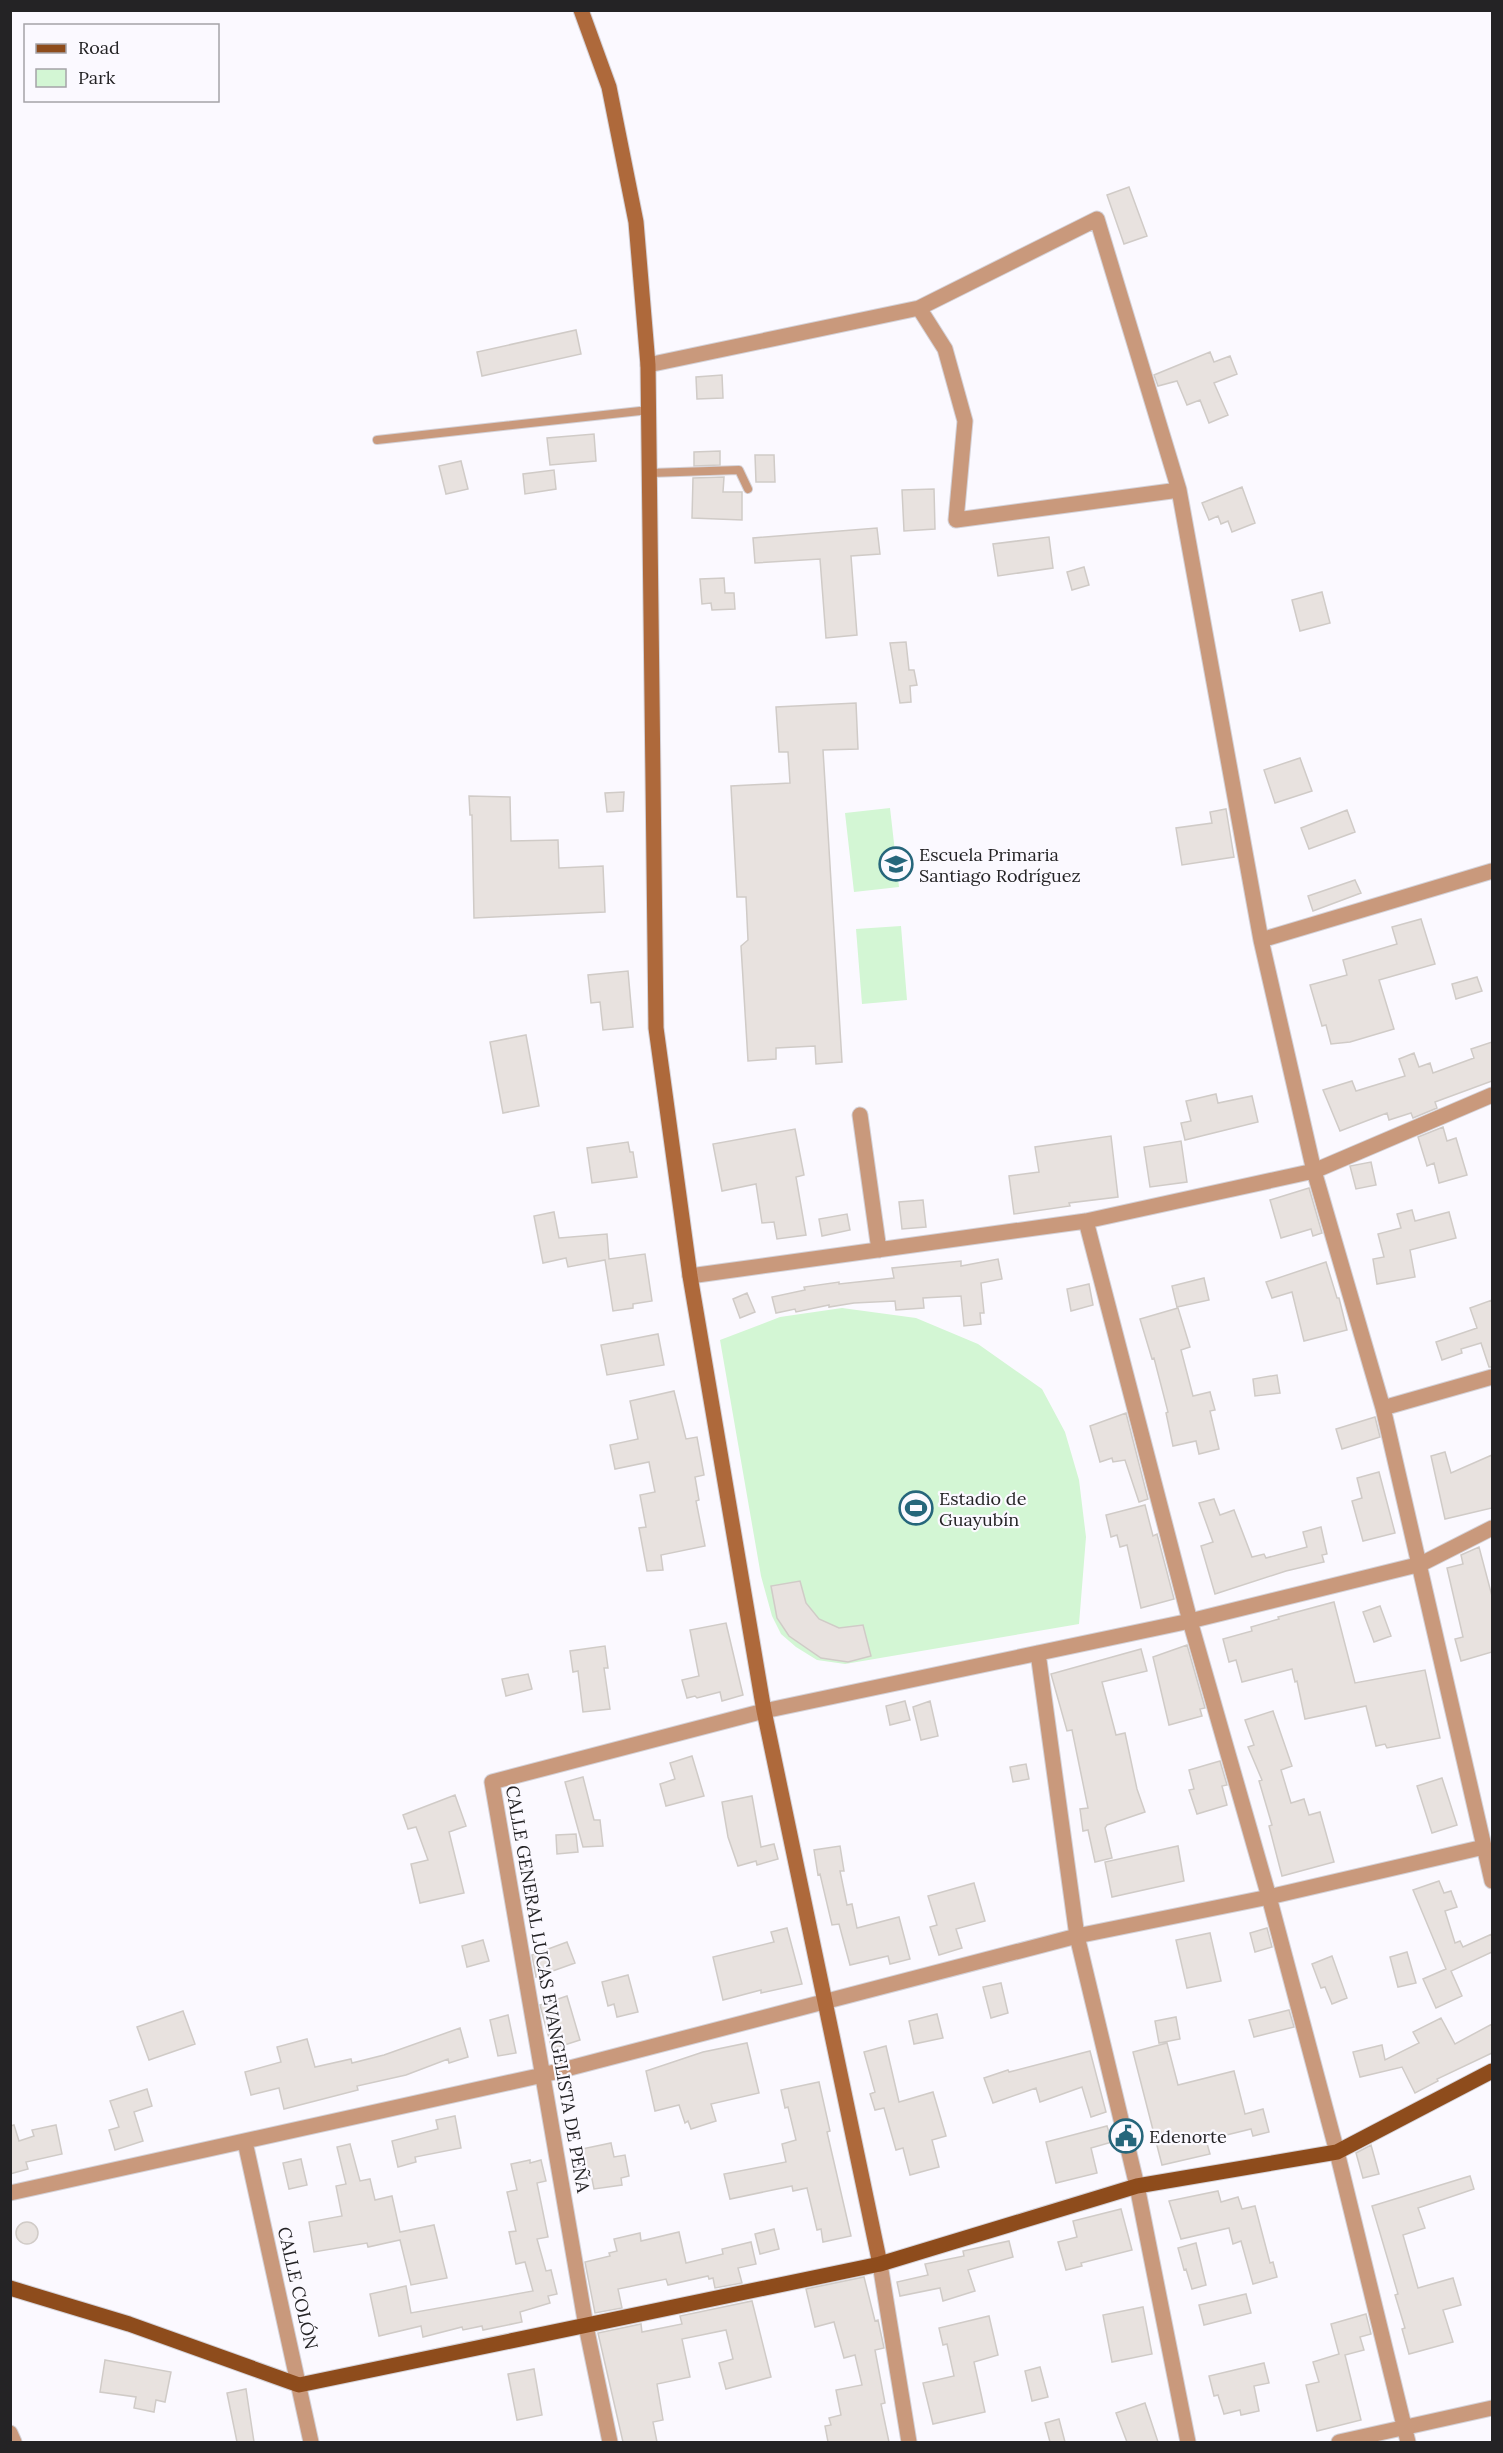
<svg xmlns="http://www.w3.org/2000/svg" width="1503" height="2453" font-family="Lora,serif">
	<rect width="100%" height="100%" fill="#fbf9ff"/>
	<!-- green -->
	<path fill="#d3f6d4" d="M890 808 899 887 854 892 845 813Z
		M901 926 907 1000 862 1004 856 929Z
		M842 1308 916 1318 978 1344 1042 1389 1065 1432 1079 1480 1086 1537 1079 1624 845 1664 817 1660 796 1647 781 1634 772 1616 761 1576 720 1340 780 1317Z"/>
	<!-- building -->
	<path fill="#e8e2df" stroke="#d0cbc7" stroke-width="1.5" d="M1129 187 1147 236 1124 244 1107 195Z
		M576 330 581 354 482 376 477 352Z
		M1210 352 1214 362 1230 356 1237 374 1214 383 1228 415 1209 423 1200 400 1187 405 1177 381 1158 386 1154 375Z
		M722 375 723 398 697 399 696 377Z
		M594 434 596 461 550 465 547 438Z
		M720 451V465L694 466V452Z
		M755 455H774L775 482H756Z
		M461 461 468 489 446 494 439 466Z
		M554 470 556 489 525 494 523 474Z
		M724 477 723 492H742V520L692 518 693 478Z
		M1242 487 1255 523 1232 532 1228 521 1221 524 1218 516 1209 520 1202 503Z
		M934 489 935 529 904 531 902 490Z
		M877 528 880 554 851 556 857 635 826 638 820 559 755 563 753 538Z
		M1049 537 1053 568 998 576 993 544Z
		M1084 567 1089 585 1072 590 1067 572Z
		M724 578 725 593H734L735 609 712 610 711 603 702 604 700 579Z
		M1322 592 1330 623 1300 631 1292 600Z
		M906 642 909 670H914L917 685 910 686 911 702 900 703 890 643Z
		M856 703 858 749 823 750 842 1062 816 1064 815 1046 776 1048V1059L748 1061 741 946 748 940 746 897H737L731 786 790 783 788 752H779L776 707Z
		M1300 758 1312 791 1275 803 1264 770Z
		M624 792 623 811 607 812 605 793Z
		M469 796 510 797 511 841 558 840 559 868 603 866 605 912 474 918 472 815H470Z
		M1226 809 1234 857 1182 865 1176 828 1212 823 1210 812Z
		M1347 810 1355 832 1309 849 1301 828Z
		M1355 880 1361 893 1313 911 1308 896Z
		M1421 919 1435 964 1379 980 1394 1029 1350 1042 1331 1044 1326 1025 1322 1026 1310 985 1347 975 1343 960 1397 944 1392 927Z
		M628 971 633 1027 603 1030 600 1002 591 1003 588 975Z
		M1477 977 1482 991 1456 999 1452 984Z
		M526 1035 539 1106 503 1113 490 1042Z
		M1492 1042V1081L1435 1102 1437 1108 1413 1118 1411 1113 1389 1120 1387 1113 1340 1131 1323 1090 1352 1081 1356 1091 1405 1076 1399 1059 1414 1053 1419 1067 1430 1063 1433 1073 1474 1058 1471 1049Z
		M1216 1094 1218 1103 1252 1096 1258 1122 1185 1140 1181 1123 1191 1121 1186 1101Z
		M1443 1127 1447 1141 1456 1138 1467 1175 1439 1183 1434 1163 1427 1166 1418 1137Z
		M795 1129 804 1175 796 1177 806 1235 777 1239 774 1222 762 1223 756 1184 722 1191 713 1144Z
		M1111 1136 1118 1197 1069 1203 1070 1206 1014 1214 1009 1176 1039 1172 1035 1147Z
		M1181 1141 1187 1182 1150 1187 1144 1147Z
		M628 1142 630 1152H633L637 1177 592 1183 587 1148Z
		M1371 1162 1376 1185 1356 1189 1350 1166Z
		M1309 1188 1322 1233 1313 1236 1311 1229 1281 1238 1270 1200Z
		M923 1200 926 1227 902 1229 899 1202Z
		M1412 1210 1415 1221 1449 1212 1456 1238 1410 1250 1415 1277 1377 1284 1373 1259 1384 1257 1378 1234 1401 1228 1397 1214Z
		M554 1212 559 1238 607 1234 609 1259 645 1254 652 1301 633 1304V1308L613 1311 605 1260 568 1267 566 1258 543 1263 534 1216Z
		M847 1214 850 1230 822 1236 819 1219Z
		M998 1259 1002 1279 981 1283 984 1313H980L981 1324 964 1326 961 1296 923 1298 924 1308 896 1310 895 1301 854 1303 829 1307V1305L796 1312 795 1309 776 1313 772 1297 805 1290 804 1287 839 1282V1284L894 1278 892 1268 961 1261V1266Z
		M1326 1262 1337 1298H1339L1347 1330 1304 1341 1292 1292 1272 1298 1266 1282Z
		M1204 1278 1209 1300 1177 1307 1172 1286Z
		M1089 1284 1093 1305 1071 1311 1067 1289Z
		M747 1293 755 1312 740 1318 733 1299Z
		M1492 1300V1367H1489L1481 1343 1461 1349 1462 1353 1442 1360 1436 1342 1477 1328 1470 1308Z
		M1178 1308 1190 1347 1181 1350 1193 1396 1210 1392 1215 1410 1210 1411 1219 1449 1199 1454 1196 1441 1173 1446 1166 1413 1168 1412 1154 1358 1152 1359 1140 1319Z
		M658 1334 664 1365 607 1375 601 1345Z
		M1277 1375 1280 1393 1255 1396 1253 1379Z
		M674 1391 686 1439 697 1437 704 1475 695 1477 699 1500 696 1501 705 1546 661 1555 663 1570 647 1571 639 1528 646 1527 640 1495 655 1492 649 1462 615 1469 610 1445 638 1439 630 1401Z
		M1126 1413 1148 1499 1139 1502 1125 1460 1113 1462 1112 1458 1100 1462 1090 1426Z
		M1375 1417 1380 1437 1342 1449 1336 1429Z
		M1445 1452 1451 1473 1492 1455V1508L1445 1519 1431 1456Z
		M1379 1472 1395 1533 1363 1541 1352 1501 1362 1498 1357 1478Z
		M1214 1499 1220 1515 1234 1510 1252 1557 1264 1554 1266 1558 1307 1547 1303 1532 1321 1527 1327 1554 1322 1555 1324 1562 1286 1571 1215 1594 1201 1546 1213 1542 1199 1503Z
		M1145 1505 1153 1536 1157 1534 1174 1599 1141 1608 1127 1545 1120 1547 1117 1535 1111 1537 1106 1515Z
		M1479 1547 1492 1596V1652L1461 1661 1455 1639 1463 1637 1447 1568 1463 1564 1461 1555Z
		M800 1581 806 1603 819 1619 839 1628 863 1625 871 1656 848 1662 821 1658 789 1636 777 1618 771 1586Z
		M1334 1602 1355 1683 1425 1670 1440 1738 1387 1748 1385 1744 1376 1746 1366 1706 1305 1719 1297 1681 1295 1682 1292 1669 1242 1682 1236 1660 1229 1662 1223 1639 1252 1631 1251 1627 1279 1619 1278 1617Z
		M1380 1606 1391 1636 1374 1642 1363 1612Z
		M726 1623 743 1695 722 1701 720 1692 697 1698 695 1696 687 1698 682 1680 699 1676 690 1630Z
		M1187 1645 1205 1708 1200 1709 1202 1716 1169 1725 1153 1657Z
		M605 1646 608 1668H604L610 1709 583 1712 578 1671 573 1672 570 1651Z
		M1141 1649 1147 1671 1102 1682 1116 1735 1125 1733 1137 1789 1145 1812 1107 1825 1105 1828 1112 1858 1095 1862 1088 1830 1083 1831 1080 1809 1088 1808 1072 1730 1067 1731 1051 1674Z
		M528 1674 532 1689 506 1696 502 1679Z
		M905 1701 910 1720 890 1725 886 1706Z
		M930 1701 938 1736 921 1740 913 1707Z
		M1273 1711 1292 1766 1281 1770 1291 1803 1304 1799 1309 1815 1320 1812 1334 1862 1282 1876 1269 1826 1272 1825 1259 1781 1262 1780 1248 1747 1254 1745 1245 1720Z
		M692 1756 704 1796 666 1806 660 1784 675 1779 670 1763Z
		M1220 1761 1227 1785 1222 1786 1227 1805 1197 1814 1189 1790 1194 1789 1189 1770Z
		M1026 1764 1029 1779 1013 1782 1010 1767Z
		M583 1777 594 1820H600L603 1846 583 1847 565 1782Z
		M1442 1778 1457 1825 1432 1833 1417 1786Z
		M455 1795 466 1826 449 1832 464 1893 420 1903 411 1864 428 1860 416 1827 408 1829 403 1815Z
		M752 1796 761 1847 774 1844 778 1859 757 1865 756 1861 738 1866 728 1837 722 1802Z
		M576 1834 578 1852 557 1854 556 1835Z
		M840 1846 844 1871H840L847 1905 852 1904 857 1928 899 1917 910 1959 890 1964 888 1956 850 1965 839 1924 832 1925 820 1874 818 1875 814 1850Z
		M1178 1846 1184 1881 1112 1897 1105 1862Z
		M1439 1881 1444 1893 1451 1891 1457 1907 1445 1911 1455 1943 1460 1941 1463 1947 1492 1934V1952L1451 1971 1462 1996 1436 2008 1423 1979 1446 1969 1413 1890Z
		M974 1883 985 1921 956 1929 962 1948 939 1955 930 1927 937 1925 928 1896Z
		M787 1928 802 1984 761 1993V1990L723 2000 713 1957 774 1942 771 1932Z
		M1267 1928 1272 1947 1255 1952 1250 1933Z
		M1210 1933 1221 1981 1187 1988 1176 1940Z
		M483 1940 489 1961 467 1967 462 1946Z
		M567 1942 575 1963 536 1977 532 1955Z
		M1407 1952 1416 1983 1398 1987 1390 1957Z
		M1332 1956 1347 1998 1332 2004 1325 1987 1321 1988 1312 1964Z
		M628 1975 638 2012 617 2017 614 2004 608 2006 602 1982Z
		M1001 1983 1008 2013 991 2018 983 1987Z
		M567 1996 580 2040 552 2049 540 2005Z
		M1289 2010 1294 2027 1254 2037 1249 2020Z
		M183 2011 195 2044 149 2060 137 2027Z
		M937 2014 943 2038 914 2044 909 2021Z
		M508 2015 516 2053 498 2056 490 2020Z
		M1176 2017 1180 2039 1159 2043 1155 2021Z
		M1441 2018 1455 2044 1492 2024V2053L1437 2079 1438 2081 1415 2093 1402 2067 1360 2077 1353 2052 1382 2045 1385 2060 1419 2043 1413 2032Z
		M460 2028 468 2057 449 2063 448 2059 406 2075 357 2086 358 2090 284 2109 279 2088 251 2095 245 2072 281 2062 277 2047 307 2039 315 2067 351 2059 352 2063 384 2055Z
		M747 2043 759 2093 711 2104 716 2121 691 2129 688 2121 685 2123 679 2105 655 2111 646 2071 703 2052Z
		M1167 2043 1178 2085 1234 2071 1245 2114 1263 2109 1269 2132 1253 2136 1251 2129 1206 2140 1210 2154 1162 2165 1133 2052Z
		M886 2046 899 2102 933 2092 946 2136 932 2140 939 2167 910 2175 903 2148 896 2150 884 2108 875 2110 870 2094 875 2092 864 2052Z
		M1090 2051 1106 2112 1091 2117 1082 2087 1040 2102 1036 2088 993 2103 984 2078 1008 2070 1009 2072Z
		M819 2082 830 2131 827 2132 851 2236 823 2242 821 2229 817 2230 807 2188 793 2191 792 2186 730 2199 724 2174 786 2162 782 2144 796 2140 788 2107 785 2108 781 2090Z
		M147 2089 152 2106 134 2112 143 2141 115 2150 109 2130 119 2127 110 2101Z
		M455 2116 461 2148 415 2157 416 2162 398 2167 392 2141 438 2129 436 2120Z
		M14 2125 19 2141 34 2136 32 2130 56 2125 62 2154 26 2162 28 2169 10 2174V2126Z
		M1107 2126 1112 2142 1091 2148 1097 2173 1056 2183 1046 2142Z
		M611 2143 614 2157 625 2155 629 2176 621 2178 622 2185 594 2189 591 2174 582 2176 577 2150Z
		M350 2144 360 2181 370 2179 375 2200 392 2196 400 2232 434 2225 447 2278 411 2285 400 2240 368 2247 367 2243 314 2252 309 2222 342 2216 336 2186 346 2184 337 2147Z
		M1371 2145 1379 2174 1363 2178 1356 2153Z
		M301 2159 307 2185 289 2189 283 2163Z
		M530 2160V2163L541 2160 546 2181 537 2183 548 2237 537 2239 546 2271 551 2270 557 2294 548 2296 550 2303 520 2312 522 2322 483 2330 482 2326 463 2330 462 2327 423 2337 421 2326 379 2336 370 2294 406 2286 411 2313 533 2291 525 2262 516 2264 509 2232 516 2231 507 2192 517 2190 511 2164Z
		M1470 2176 1474 2189 1418 2208 1425 2228 1403 2235 1418 2288 1453 2278 1461 2305 1443 2310 1453 2342 1409 2354 1402 2329 1405 2328 1395 2295 1398 2294 1372 2206Z
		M1218 2191 1221 2202 1238 2197 1242 2209 1255 2206 1270 2263 1273 2262 1277 2277 1253 2284 1241 2241 1233 2244 1229 2228 1181 2239 1169 2201Z
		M1121 2209 1132 2250 1081 2263 1082 2266 1066 2270 1058 2242 1077 2237 1073 2221Z
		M16 2233a11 11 0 1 1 22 0a11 11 0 1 1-22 0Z
		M774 2229 779 2249 760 2254 755 2234Z
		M679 2232 686 2263 723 2254 722 2249 751 2242 756 2264 738 2268 742 2283 715 2288 713 2278 709 2279 708 2276 668 2285 666 2279 618 2289 622 2308 595 2313 585 2262 610 2256 609 2253 617 2251 614 2239 640 2233 641 2241Z
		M1009 2241 1013 2257 968 2270 975 2291 943 2301 940 2288 900 2296 897 2282 928 2275 925 2264 964 2256 963 2251Z
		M1196 2243 1206 2285 1192 2289 1186 2269 1184 2270 1178 2248Z
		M864 2277 875 2321 878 2320 884 2348 875 2350 885 2403 881 2404 889 2442H828L825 2426 831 2425 829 2418 841 2415 836 2390 862 2385 855 2355 844 2358 834 2322 815 2327 806 2289Z
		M1246 2294 1251 2313 1204 2325 1199 2305Z
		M752 2301 771 2377 726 2389 719 2363 733 2359 726 2330 682 2339 690 2377 657 2384 663 2420 653 2422 657 2442H623L598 2333 641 2324 642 2332 682 2324 680 2316Z
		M1143 2307 1152 2354 1112 2362 1103 2315Z
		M1366 2314 1371 2334 1360 2337 1364 2350 1345 2355 1361 2420 1317 2431 1306 2385 1319 2382 1313 2362 1339 2354 1331 2324Z
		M989 2316 998 2355 974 2362 985 2412 933 2424 923 2383 954 2376 947 2344 943 2345 939 2328Z
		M105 2360 171 2372 165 2402 156 2400 154 2412 134 2408 136 2397 100 2392Z
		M1264 2363 1269 2383 1254 2386 1259 2411 1241 2415 1240 2410 1224 2414 1218 2395 1214 2396 1209 2376Z
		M1040 2367 1048 2397 1032 2401 1025 2371Z
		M534 2369 542 2415 517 2420 508 2374Z
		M246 2389 254 2442H237L227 2393Z
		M1145 2403 1158 2442H1127L1116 2413Z
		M1059 2419 1065 2442H1050L1045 2423Z"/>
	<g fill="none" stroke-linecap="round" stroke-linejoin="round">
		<!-- lane casing -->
		<g stroke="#d4d2d8" stroke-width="10">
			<path id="lane" d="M377 440 649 410
				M650 473 739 470 748 489"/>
		</g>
		<!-- street casing -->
		<g stroke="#d4d2d8" stroke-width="17">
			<path id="street" d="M919 308 945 349 965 421 956 520 1179 490
				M648 365 919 308 1097 219 1179 490 1261 940 1314 1171 1383 1408 1492 1881
				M1261 940 1492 871
				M860 1115 879 1250
				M1086 1221 1190 1621 1269 1897 1337 2152 1408 2442
				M690 1276 1086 1221 1314 1171 1492 1095
				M1383 1408 1492 1377
				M1038 1653 1077 1936 1137 2186 1188 2442
				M245 2142 311 2442
				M10 2193 543 2075 1077 1936 1269 1897 1484 1847
				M880 2264 909 2442
				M10 2433 14 2442
				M610 2442 586 2326 492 1782 764 1711 1190 1621 1421 1564 1492 1528
				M1339 2442 1492 2408"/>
		</g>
		<!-- secondary casing -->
		<g stroke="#d4d2d8" stroke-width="17">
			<path id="secondary" d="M581 10 609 87 636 222 648 365 656 1028 690 1276 764 1711 880 2264"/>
		</g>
		<!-- primary casing -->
		<g stroke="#d4d2d8" stroke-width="17">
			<path id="primary" d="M10 2288 129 2324 299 2385 880 2264 1137 2186 1337 2152 1492 2071"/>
		</g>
		<!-- lane -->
		<use href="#lane" stroke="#c9997c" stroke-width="8"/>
		<!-- street -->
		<use href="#street" stroke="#c9997c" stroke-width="15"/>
		<!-- secondary -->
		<use href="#secondary" stroke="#ae693b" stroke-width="15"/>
		<!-- primary -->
		<use href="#primary" stroke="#8e4c1c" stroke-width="15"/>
	</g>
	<!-- icons -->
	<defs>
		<g id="school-ring" transform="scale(1.725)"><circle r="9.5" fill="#fbf9ff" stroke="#26667b" stroke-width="1.5"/><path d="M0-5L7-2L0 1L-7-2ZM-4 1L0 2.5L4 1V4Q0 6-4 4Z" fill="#26667b"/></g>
		<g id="stadium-ring" transform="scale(1.725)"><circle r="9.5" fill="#fbf9ff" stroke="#26667b" stroke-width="1.5"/><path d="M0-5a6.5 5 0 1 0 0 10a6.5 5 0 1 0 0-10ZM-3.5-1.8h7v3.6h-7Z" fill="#26667b"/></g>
		<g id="civic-ring" transform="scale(1.725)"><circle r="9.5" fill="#fbf9ff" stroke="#26667b" stroke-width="1.5"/><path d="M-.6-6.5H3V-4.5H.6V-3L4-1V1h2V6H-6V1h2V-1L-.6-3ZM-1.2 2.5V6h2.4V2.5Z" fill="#26667b"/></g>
	</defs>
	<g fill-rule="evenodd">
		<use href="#school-ring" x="896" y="864"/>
		<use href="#stadium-ring" x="916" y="1508"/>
		<use href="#civic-ring" x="1126" y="2136"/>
	</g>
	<g text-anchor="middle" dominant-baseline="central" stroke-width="4.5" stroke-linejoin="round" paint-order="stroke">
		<!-- poi labels -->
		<g font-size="18" fill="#242325" stroke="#fbf9ff" text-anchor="start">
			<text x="919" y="854">Escuela Primaria<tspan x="919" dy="21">Santiago Rodríguez</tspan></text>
			<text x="939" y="1498">Estadio de<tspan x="939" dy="21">Guayubín</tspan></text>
			<text x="1149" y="2136">Edenorte</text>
		</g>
		<!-- street labels -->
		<g font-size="18" fill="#242325" stroke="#fbf9ff">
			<text transform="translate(548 1989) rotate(80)">CALLE GENERAL LUCAS EVANGELISTA DE PEÑA</text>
			<text transform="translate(298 2288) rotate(77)">CALLE COLÓN</text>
		</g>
	</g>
	<!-- border -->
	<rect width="1503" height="2453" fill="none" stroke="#242325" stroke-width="24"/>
	<!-- legend -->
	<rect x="24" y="24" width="195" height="78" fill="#fbf9ff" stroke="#a5a3a8" stroke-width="1.5"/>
	<rect x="36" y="44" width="30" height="9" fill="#8e4c1c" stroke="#a5a3a8" stroke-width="1.5"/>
	<text x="78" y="54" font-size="18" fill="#242325">Road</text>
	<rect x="36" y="69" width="30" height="18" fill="#d3f6d4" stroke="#a5a3a8" stroke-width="1.5"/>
	<text x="78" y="84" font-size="18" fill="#242325">Park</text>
</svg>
